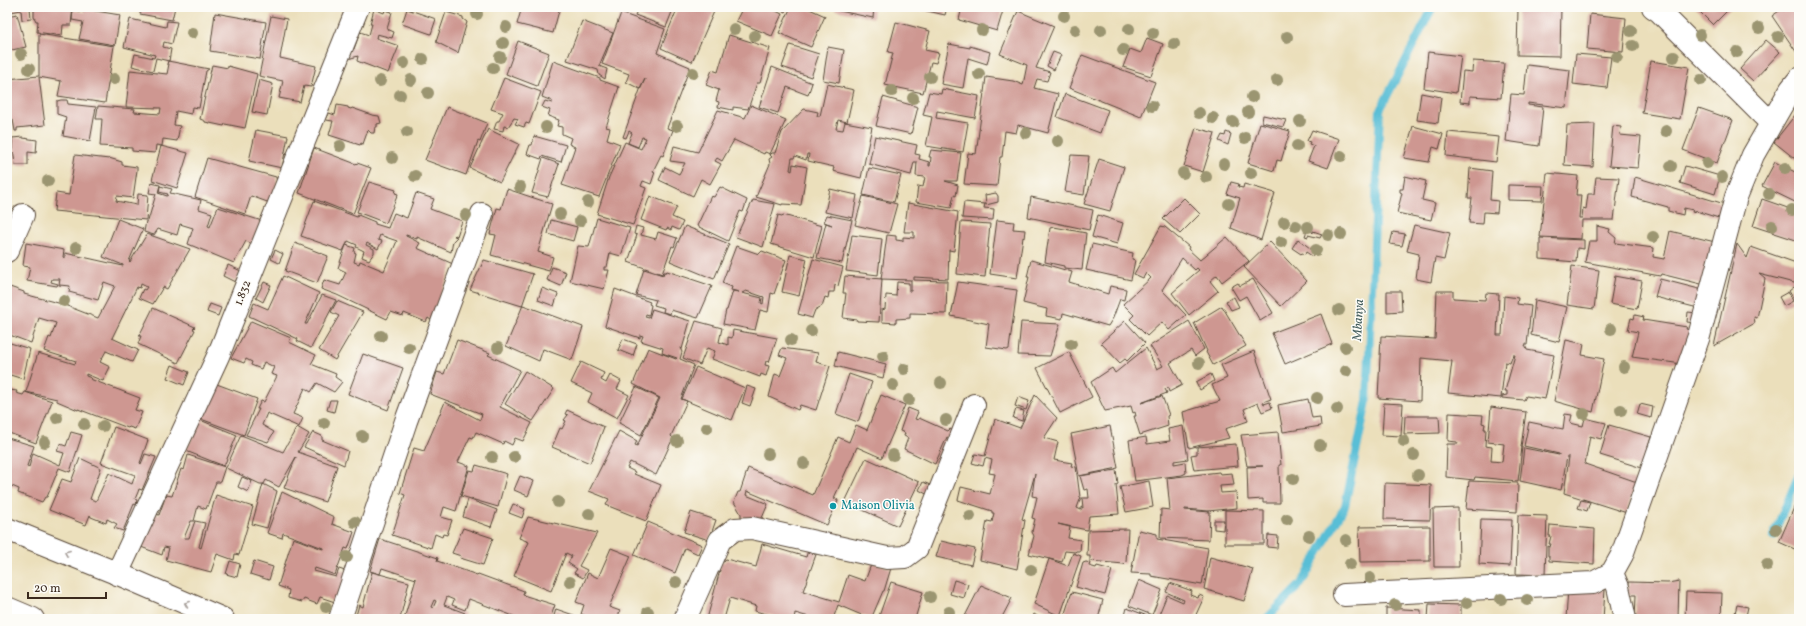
<svg xmlns="http://www.w3.org/2000/svg" width="1806" height="626" font-family="Vollkorn,serif">
	<rect width="100%" height="100%" fill="#fdfcf7"/>
	<filter id="ink" filterUnits="userSpaceOnUse"><feTurbulence type="fractalNoise" baseFrequency=".025" numOctaves="2"/><feDisplacementMap in="SourceGraphic" scale="8" xChannelSelector="R" yChannelSelector="G"/><feConvolveMatrix kernelMatrix="1 2 1 2 8 2 1 2 1" color-interpolation-filters="sRGB"/></filter>
	<filter id="wash" filterUnits="userSpaceOnUse"><feTurbulence type="fractalNoise" baseFrequency=".012" numOctaves="4" result="noise"/><feDisplacementMap in="SourceGraphic" scale="16" xChannelSelector="R" yChannelSelector="G"/><feGaussianBlur stdDeviation="0.9" result="paint"/><feColorMatrix in="noise" values="0 0 0 0 0 0 0 0 0 0 0 0 0 0 0 0 0 1.4 0 .05"/><feComposite in="paint" operator="in"/></filter>
	<g filter="url(#wash)">
		<rect width="100%" height="100%" fill="#ebdfbb"/>
		<g fill="none" stroke-linecap="round" stroke-linejoin="round">
			<!-- stream -->
			<path stroke="#58bed6" stroke-width="8" d="M1773 536 1799 474
				M1266 619 1301 584 1345 506 1367 401 1380 110 1433 7"/>
		</g>
		<g id="blocks">
			<!-- building -->
			<path fill="#ce9791" fill-rule="evenodd" d="M7 7H30L31 19 22 20 21 10 7 13Z
				M34 7H73L71 25H63L62 36 37 32 38 21H36L34 17Z
				M141 7H175L172 20 140 14Z
				M522 7H560L553 33 517 24Z
				M639 7H648L654 9 655 7H674L666 27 635 15Z
				M678 7H716L692 62 661 48Z
				M743 7H768L782 14 772 36 736 21Z
				M774 7H787L785 12Z
				M791 7H805L825 16 811 47 779 33Z
				M835 7H874L873 18 835 10Z
				M910 7H947L945 15Z
				M962 7H1004L997 31 959 20Z
				M1518 7H1561L1560 56 1517 55Z
				M1695 7H1731L1713 25Z
				M1789 7H1799V56L1772 16 1782 9 1783 11Z
				M84 9 120 15 115 45 79 39 83 22 72 20 73 10 84 12Z
				M374 9 384 13 385 10 392 12 387 29 394 32 392 38 377 34 376 38 399 46 388 73 357 61 358 56 348 59 350 47 354 49 360 32 369 35 372 24H370Z
				M407 9 436 19 431 34 402 24Z
				M1018 11 1054 26 1036 68 1050 72 1047 81 1037 79 1034 88 1058 94 1048 133 1018 125 1016 133 1005 131 1002 157H1000L997 186 964 184 968 153 976 154 986 77 1013 81 1023 85 1027 65 1000 54Z
				M446 12 463 17V19L467 22 458 53 436 42Z
				M215 13 266 22 260 59 210 51Z
				M621 13 665 29 657 53 690 67 667 128 673 130 663 156 661 155 653 171 655 172 651 184 643 181 641 186 646 188 633 225 597 214 609 177 625 142 641 149 646 138 642 137 638 147 628 143 632 133 629 131 626 138 623 137 640 90 645 79 640 89 626 82 629 74 602 64Z
				M17 14 26 47 7 51V16Z
				M1590 14 1626 18 1623 52 1587 49Z
				M271 16 287 19 280 58 316 66 311 87 304 86 300 102 279 98 283 81 259 76Z
				M130 19 166 27 167 21 177 22 172 44 164 42 163 47 171 49 169 61 156 58 153 71 132 66 135 54 154 58 155 55 124 47Z
				M582 21 613 33 599 66 607 69 605 79 599 75 598 70 567 60Z
				M896 22 930 31 925 50 939 53 936 63 931 62 923 93 885 85 893 53 888 52Z
				M39 34 114 46 105 103 58 96 61 81 39 77 45 125 17 128V131H15L13 120 7 121V79L39 76Z
				M729 35 770 48 760 83H757L748 109 733 107V110L718 107 719 102 716 101 719 90 706 85 712 70 718 72Z
				M1147 38 1163 44 1151 76 1123 67 1130 49 1141 53Z
				M1766 40 1780 52 1753 81 1740 69Z
				M518 41 549 53 537 86 506 74Z
				M949 44 970 48V46L990 52 987 64 968 58 963 88 941 84Z
				M790 45 819 54 811 77 782 67Z
				M828 47 844 50 839 83 823 80Z
				M1053 52 1061 55 1054 70 1047 66Z
				M1428 52 1461 56 1456 93 1424 88Z
				M1576 54 1611 57 1607 88 1573 84Z
				M1082 55 1155 82 1141 117 1069 88Z
				M168 61 209 69 206 71 199 108 192 107 191 114 176 111 174 125 180 126 177 141 163 139 162 146 156 145 155 153 132 151V148L100 146 102 119H96L98 106 135 109 134 112 160 114 161 108 126 107 130 70 167 74 169 64H167Z
				M553 61 600 78V80L619 87 606 127 610 128 607 139 620 144 599 197 562 185 575 147 569 144 571 138 562 134V127L557 126 559 120 548 116 550 110 542 107 545 101 552 103V101L542 97Z
				M1473 61 1504 63 1501 98 1470 96V103L1460 102 1463 71 1472 72Z
				M1651 61 1689 67 1680 119 1642 113Z
				M212 65 228 68V66L257 74 245 128 225 124 224 126 205 122V121L200 119Z
				M1527 65 1570 70 1566 108 1528 103V105L1543 107 1539 146 1506 141 1511 94 1524 95Z
				M772 67 812 83 808 95 787 87 778 113 759 107Z
				M504 78 541 92 529 124 526 123 524 127 515 124 518 119 514 118 508 127 504 126 503 131 494 129 497 121H499L503 113 491 109Z
				M259 80 273 84 267 115 252 112Z
				M827 84 854 90 847 122 838 120 836 129 843 130 845 122 872 127 861 178 833 171 834 167 808 161 809 154H807L806 160 795 156 794 158H792L790 170 792 171 793 164 807 167 801 205 782 204V205L756 197 770 164 769 159 772 157 770 155 772 153H775L782 132 804 109 818 112 817 116H820Z
				M942 89 979 96 975 118 937 111 936 118 968 123 963 152 926 146 932 117 923 115 929 92 941 94Z
				M1421 93 1441 97 1438 123 1417 120Z
				M1065 94 1108 110 1100 133 1057 117Z
				M883 97 918 107 911 134 876 126Z
				M61 100H67L68 104 96 107 90 141 63 136 66 117 57 114V101Z
				M337 105 348 107V108L351 109 352 108 372 115 379 116 381 123 377 124V127H375L374 133H371L368 130 363 144 361 143 360 145 329 135 333 121 326 120 329 113 335 115Z
				M751 105 786 120 770 154 765 152 764 154 734 140 722 161 717 158 715 161 721 164 710 184 701 179 693 196 659 180 665 167 679 174 685 163 670 161 674 146 698 152 718 110 745 118Z
				M447 107 487 123 480 142 478 141 466 175 425 160Z
				M1699 108 1733 120 1717 163 1683 150Z
				M1799 110V162L1774 142Z
				M1263 115 1286 120 1283 127 1262 122Z
				M1260 123 1290 131 1281 161 1277 160 1274 171 1248 163Z
				M1595 124 1593 167 1564 165 1567 125Z
				M1413 126 1443 134 1439 149 1433 147 1429 162 1404 158Z
				M1613 126 1621 127 1620 135 1641 137 1638 168 1609 166Z
				M1196 128 1215 133 1203 172 1184 166Z
				M488 129 519 144 500 182 470 168Z
				M256 130 288 136 282 168 249 161Z
				M1312 130 1339 139 1328 168 1308 161 1314 146 1309 144 1310 142 1307 141Z
				M1226 132 1231 134 1228 145 1219 141 1222 135 1225 136Z
				M1448 132 1499 137 1496 162 1446 156Z
				M534 136 566 145 561 162 542 156 541 159 527 154 530 145H532Z
				M875 136 917 145 915 154 920 155 919 159 929 162V166H930L931 157H929L931 150 961 153 957 181H945L958 185 956 196 954 195 951 208 916 202 918 186 923 187 925 177 916 176 917 162H914L911 175 869 164Z
				M23 137V138L37 140 36 153 28 152V165H15L12 138Z
				M161 146 188 153 177 188 152 180Z
				M314 148 356 164 357 163 371 168 353 214 299 193Z
				M75 155 109 159V158L122 162V165L137 167V170L133 198 117 196 116 201 137 205 138 194 148 195 146 220 54 211 56 193 69 195Z
				M1071 155 1089 156 1084 195 1065 192Z
				M207 158 276 177 277 184 270 203 251 196 245 214 195 197Z
				M543 158 559 164 548 197 532 193Z
				M1099 159 1124 167 1110 211 1084 204Z
				M1775 162 1799 174V204L1762 186Z
				M1685 166 1720 176 1715 194 1680 183Z
				M869 168 901 175 894 202 863 195Z
				M1470 168 1492 171 1490 200 1498 201 1497 213 1484 212 1483 224 1469 223 1472 198H1468Z
				M1547 173 1578 176 1576 195H1581L1579 218H1582L1583 208 1586 209 1588 194H1594L1596 177 1619 178 1614 220H1582L1581 239 1540 237Z
				M1405 176 1426 181 1422 200 1435 203 1431 220 1397 213 1402 193 1400 192V189H1403Z
				M1635 177 1728 205 1722 219 1696 211 1695 213 1692 212 1693 210 1684 208 1683 215 1668 211V207L1632 197Z
				M369 182 396 190 395 193 398 194 386 223 357 212Z
				M1231 182 1239 184 1238 187 1243 188 1244 184 1275 193 1261 240 1231 228 1240 198 1227 194Z
				M151 183 160 185 158 193 167 196 168 194 159 192 160 186 172 189 170 193 201 200 199 209 212 213 208 226 210 227 218 207 262 221 252 244 246 241 234 263 188 244 193 228 180 224 177 235 158 229 154 235 144 232 146 221H148L156 194 149 193Z
				M1508 185 1543 186 1542 201 1508 200Z
				M720 187 747 200 743 212 740 211 728 241 697 226 711 196 714 197Z
				M507 189 552 204 538 252 553 257 549 271 491 255 496 235 490 234 497 208 501 209Z
				M830 189 857 195 853 218 825 212Z
				M416 193 434 199 430 209 462 221 457 236 455 235 454 236 457 237 453 241 451 252 417 237V239L406 235V236L420 243 417 248 453 264 431 320 428 318 426 322 404 313 403 316 391 312 387 319 337 295 321 289 324 280 340 285 346 272 338 268 346 245 355 248 354 252 356 253 354 262 359 264 360 261 384 271 397 241 380 235 378 240 382 241 378 249 367 243 366 245 374 249V253L369 260 362 257 364 251 356 247 357 245 348 241 343 251 301 236 314 201 357 217 358 215 375 222V224L388 228 394 213 407 218Z
				M996 193 998 196V202L986 205 985 195Z
				M650 196 677 207 672 217 683 222 679 230 672 227 671 230 667 228 666 230 641 220Z
				M863 196 897 204 889 233 855 225Z
				M1031 197 1093 210 1089 230 1028 217Z
				M1184 198 1200 214 1180 234 1163 219Z
				M1762 199 1799 212V241L1753 226Z
				M753 200 775 204 763 247 736 237Z
				M964 202 985 204 984 208 994 209 993 220 962 218Z
				M908 203 958 212 954 251 949 250 948 279 914 277V280L947 281 946 314 910 313V318L896 319V323L882 322V310L885 309 886 295 896 296 897 282 909 283V291H911V280L881 279 887 235 896 236V240L903 241V237L914 238V232H904Z
				M778 215 782 216 783 215 822 226 814 257 771 244Z
				M827 215 852 220 842 263 817 258 826 223 832 225 824 222Z
				M1098 215 1123 223 1117 244 1092 237Z
				M597 218 630 228 621 256 610 253 607 267H604V270H609L604 289 570 281 578 246 589 247Z
				M118 219 143 229 129 261 130 262 147 234 190 249 167 289 163 287 153 304 139 298 143 289 145 290 147 287 141 284 140 288 137 287 112 338 138 350 132 362 106 351 100 362 110 367 103 381 86 374V376L91 378 90 379 140 398 135 410 142 412 135 429 129 427 128 428 78 409V410L57 401V399L26 392 38 353 75 364 76 361 44 351 49 337 51 338 56 323 39 318 31 343 7 334V286L24 292V294L62 304 98 318 115 286 104 282 98 300 69 292 70 286 59 285 60 279H52L51 282 58 284 57 286 27 281 30 267 23 266 26 243 64 250 63 257 65 258V253L123 266V265L103 257Z
				M551 220 577 227 573 241 548 234Z
				M997 220 1014 222 1013 229 1025 230 1024 238 1023 237 1017 278 990 274Z
				M961 222 990 224 985 277 957 274Z
				M1414 225 1450 233 1444 260 1435 258 1431 282 1416 279 1419 254 1407 251Z
				M636 226 643 228 641 235 656 239 658 232 677 238 674 247 672 246 662 274 628 262 637 235 634 234Z
				M685 226 729 244 714 279 670 261Z
				M1161 226 1165 227 1189 247 1188 249 1200 260 1227 237 1249 261 1222 282 1217 275 1210 281 1218 291 1189 315 1172 293 1199 270 1197 268 1195 270 1182 258 1162 290 1186 315 1169 330 1162 322 1147 336 1130 319 1134 315 1123 304 1151 278 1146 273 1143 278 1134 274Z
				M1597 226 1610 229 1609 232 1616 238 1615 243 1654 248 1653 257 1664 259 1670 231 1715 242 1705 285 1661 274 1660 276 1585 262 1589 241H1597Z
				M1054 227 1086 233 1082 270 1064 268V266L1045 262 1050 228Z
				M1308 228 1313 233V231L1322 234 1320 238 1308 235V237L1305 236Z
				M1393 232 1405 234 1402 246 1390 244Z
				M852 235 882 239 878 275 846 271Z
				M1540 238 1584 240V249L1577 248 1576 262 1540 259Z
				M1298 239 1314 251 1312 256 1306 252 1305 254 1302 253 1301 254 1292 248Z
				M1270 242 1307 281 1281 306 1244 267Z
				M295 243 328 256 317 283 285 271Z
				M1092 244 1133 253 1132 259 1135 260 1131 280 1086 270Z
				M1737 244 1747 258 1751 247 1799 264V299L1795 301 1789 291 1798 284 1759 274 1765 279 1757 318 1754 317 1755 323 1714 346Z
				M736 246 759 254 762 251 786 260 774 294 771 293 768 312 760 310 755 330 723 324 726 310H727L733 291 739 292 731 290 732 287 722 283ZM746 291 764 297 763 304 761 303 762 298 742 293Z
				M275 250 283 254 279 263 271 259Z
				M790 255 807 259 799 296 782 292Z
				M813 259 843 267 838 286 835 285 834 292H829L828 298 825 297 822 306 815 310 812 318 798 314Z
				M484 260 533 274 522 306 470 290Z
				M1031 260 1072 272 1069 282 1108 294 1110 286 1126 289 1124 300 1120 299 1113 318 1108 326 1063 313 1062 319 1046 316 1047 309 1023 303 1029 277H1027Z
				M228 265 241 271 235 282 223 276Z
				M1572 266 1599 270 1594 309 1567 305Z
				M552 267 566 272 561 286 547 280Z
				M644 269 663 275 664 272H666L667 271 712 286 698 318 671 310 670 314 663 312 664 308 654 305 656 300 636 295Z
				M283 276 319 293 305 324H307L322 295 336 300 311 348 297 341 298 339 249 316 254 303 268 309Z
				M845 276 882 279 879 322 857 321V320L843 318 846 293H843Z
				M1615 276 1642 281 1637 309 1610 304Z
				M1253 279 1273 313 1260 321 1246 296 1239 300 1231 287 1238 283 1240 286Z
				M1660 279 1703 290 1698 308 1655 297Z
				M264 282 271 285 263 302 256 298Z
				M958 282 1017 290 1009 349 1007 350 986 347 989 324 951 316Z
				M542 288 558 294 554 306 538 300Z
				M615 289 650 302 649 304 651 305 649 315 646 314 645 317 649 318 652 309 690 321 682 349 680 348 682 352 680 359 694 365 681 399 687 401 671 436 673 438 656 475 630 462 627 468 635 472 634 474 661 485 646 521 606 505 609 499 589 491 619 431 637 441 635 445 637 446 660 398 633 384 648 348 676 359 677 358 662 353 663 348 641 341 643 336 640 335V338L605 326Z
				M1387 291H1401L1402 311 1387 312Z
				M1437 291H1453V298L1485 300 1486 293 1499 294 1497 335H1502L1504 296 1518 298 1517 304 1531 306 1527 345H1525L1527 350 1554 355 1545 399 1526 396 1524 400 1502 398V396L1507 395V391H1505L1515 355H1513L1510 363 1505 362 1501 398 1448 393 1452 361 1421 358 1420 401 1378 398 1381 336 1435 339Z
				M1788 292 1793 301 1784 306 1779 297Z
				M1234 297 1239 307 1231 310 1226 301Z
				M1535 300 1567 307 1559 342 1531 335Z
				M337 301 363 312 335 360 319 350 339 316 331 312Z
				M210 304 221 308 218 316 207 312Z
				M523 305 583 327 572 360 543 349 539 361 506 346Z
				M1222 306 1246 346 1213 365 1206 352 1207 351 1194 323Z
				M153 308 195 327 193 329 195 330 178 363 138 344 141 336H139Z
				M1688 312 1696 313 1695 323 1687 322Z
				M1321 314 1332 344 1285 364 1272 333Z
				M1635 315 1644 317 1643 320 1687 327 1686 329 1694 331 1682 364 1632 357 1638 332 1628 330 1631 318 1634 319Z
				M251 321 291 338 289 342 316 355 311 364 336 374 335 377 342 382 334 392 317 383 311 392 305 388 293 414 303 418 299 427 267 413 262 425 274 432 268 442 246 435 259 409H257L261 401 264 402 277 376 271 374 274 367 264 362 261 369 251 365 252 362 246 359 244 363 231 358Z
				M696 321 722 328 719 342 728 345V337L732 338 733 330 777 338 769 362 766 361 765 365 769 366 766 376 761 374 760 377 712 359 715 351 707 348 700 365 683 358Z
				M1125 321 1145 343 1127 361 1125 359 1120 363 1101 343Z
				M1189 321 1204 349 1195 356 1191 350 1170 363 1182 385 1169 392 1168 388 1165 389 1167 393 1141 403 1162 396 1169 415 1167 416 1168 426 1140 435 1134 416H1136L1135 412 1133 413 1131 406 1105 411 1091 382 1112 368 1115 373 1146 348 1157 369 1163 366 1150 346Z
				M1021 322 1060 324 1050 356 1018 355Z
				M623 339 637 344 633 356 618 350Z
				M457 340 490 353 488 355 520 370 500 407 532 423 523 441 515 438 512 445 504 441 503 444 476 432 473 438 470 437 458 462 469 466 456 511 444 507 441 517 452 520 447 535 443 534 442 537 435 534 431 548 392 535 405 495 400 493 414 448 424 451 445 402 480 420 482 414 430 394 437 372 444 374Z
				M1566 340 1584 344 1582 355 1604 359 1593 412 1554 401Z
				M7 342 30 349 23 379 7 374Z
				M782 348 818 353 816 362 830 366 816 410 800 405 798 410 769 397 775 374 780 376 787 358 779 355Z
				M1254 351 1271 399 1263 402 1264 404 1270 402 1272 408 1262 412 1258 403 1244 409 1248 421 1225 429 1229 438 1189 448 1183 412 1220 401 1212 385 1227 378 1221 365Z
				M838 352 886 364 883 378 835 366Z
				M1069 352 1092 397 1060 413 1037 368Z
				M363 354 403 368 388 410 348 394Z
				M581 362 604 373 601 380 606 383 610 375 621 381 617 389 629 395 617 418 588 402 592 393 571 383Z
				M172 365 189 372 184 385 167 378Z
				M696 367 745 388 732 420 682 399Z
				M525 371 554 389 533 421 505 404Z
				M849 374 872 382 858 422 836 414Z
				M1211 374 1214 381 1200 390 1196 382Z
				M214 383 257 399 244 435 201 419Z
				M747 386 756 389 750 406 742 403Z
				M636 387 659 398 641 435 619 423Z
				M10 390 17 391 16 393 23 395 25 392 52 401 36 443 9 433 7 436V401Z
				M881 395 905 405 882 458 857 447 834 498 838 500 827 525 747 491 746 495 768 504 762 518H760L759 521 741 517V514L734 502 738 492H740L748 468 813 495 838 437 849 442 856 425 867 430Z
				M1035 395 1057 418 1044 438 1058 442 1054 460 1072 463 1071 466 1076 467 1080 497H1081L1077 508 1081 510V507L1083 508 1082 498H1089L1088 489 1084 490 1080 476 1116 470 1118 484 1116 485 1119 514 1089 516 1087 530 1058 524 1070 527 1068 538 1081 540 1080 551H1076L1075 552 1065 551 1062 562 1029 554 1034 536 1032 532 1035 519 1032 518 1037 497 1032 496 1035 474 1022 519 1025 520 1017 569 980 560 987 521 992 522 994 513H992V511L958 500 961 487 990 494 995 474 989 473 992 460 985 458 983 466 972 463 975 454 985 456 995 419 1020 428Z
				M1018 397 1029 401 1026 410 1015 406Z
				M1308 399 1312 418 1320 417 1321 426 1283 432 1278 405Z
				M330 400H337L334 412 327 410Z
				M1384 403 1403 404 1401 436 1382 435Z
				M1640 404 1653 407 1651 418 1637 414Z
				M1491 407 1526 412 1521 447H1522L1518 481 1475 477 1474 480 1446 477 1447 444H1458L1457 442 1448 441 1449 413 1483 415 1482 423 1485 424 1484 429H1486L1485 446 1492 447 1491 461 1502 462 1504 444 1488 442Z
				M908 408 918 412 915 419 918 420 919 418 948 431 950 429 958 433 955 441 947 437 935 464 904 449 908 438 904 436 905 433 900 431Z
				M1016 409 1024 411 1022 421 1013 418Z
				M567 410 604 427 590 463 552 447 560 428 562 429 566 421 564 420 568 415 565 414Z
				M1565 414 1572 415 1570 423 1583 426 1585 418 1606 423 1601 439 1590 436 1585 464 1637 482 1627 513 1564 493 1569 457H1567L1561 490 1520 481 1524 448 1559 455V454L1524 446 1529 422 1563 429Z
				M1405 416H1439L1440 433 1404 434Z
				M200 420 237 435 224 466 186 451Z
				M1609 425 1651 437 1642 468 1600 455Z
				M1110 426 1118 468 1079 476 1071 434Z
				M1183 426 1188 459 1174 461V464L1185 462 1186 473 1182 475 1135 481 1129 440 1146 437 1147 444 1170 441 1168 429Z
				M114 427 148 440 140 463 141 464 145 454 156 457 142 490 139 489 138 492 135 499 137 500 136 505 134 504 123 531 114 528 117 524 107 519 106 523 91 517 90 515 86 525 49 510 62 479 71 482 80 458 101 468 90 499 96 501 109 473 132 484 135 475 101 463Z
				M297 427 309 434 298 452 337 466 325 502 284 488 296 457 279 487 266 480 264 484H260L226 468 241 435 283 452Z
				M71 432 82 435 70 472 59 468 47 497H45L42 502 18 493 19 489 7 484 8 438 34 446 27 466 29 467 33 453 60 465 64 453 57 451 60 444 66 446Z
				M313 432 322 436V440L348 451 344 465 304 447Z
				M1278 432 1281 465H1279L1280 503H1263V499L1248 500 1247 467 1263 466H1247L1241 435Z
				M1236 444 1238 466 1194 470 1191 455 1197 454V447Z
				M188 455 225 467 220 482H216L206 509 198 506 194 521H191L184 538H189L195 521 205 523 199 547 201 548 216 495 253 507 239 555 235 554 234 560 217 554 211 572 166 560 169 548 164 547 162 555 141 547 153 513 159 515 166 495 172 496 181 469 184 470Z
				M866 458 919 482 898 526 845 502Z
				M476 465 507 474 498 507 461 496 469 470 474 471Z
				M1219 472 1220 474 1232 473 1234 485 1220 486 1221 493 1236 492 1237 508 1208 511 1185 509V510L1210 512 1209 540 1160 538 1161 509 1170 510 1167 478Z
				M520 476 534 481 528 496 514 490Z
				M242 477 252 481 248 492 238 487Z
				M1149 481 1153 507 1126 512 1120 487Z
				M1469 481 1518 483 1517 512 1466 509Z
				M923 482 935 487 930 496 919 490Z
				M1385 483 1431 485 1430 520 1384 519Z
				M263 484 277 491 267 528 252 524Z
				M282 492 334 517 332 524 354 532 348 549 345 548 335 575 315 568 314 571 336 577 339 569 348 572 338 603 320 597 317 604 304 599 302 602 288 598 289 590 278 586 293 538 323 549V548L283 533 282 538 267 533Z
				M468 499 497 510 491 527 463 517Z
				M1581 500 1590 502 1587 511 1578 508Z
				M1796 503 1799 504V551L1779 542Z
				M513 504 525 509 522 518 509 513Z
				M1458 508 1459 567H1434L1433 509Z
				M1225 510 1264 511V544H1225Z
				M691 512 716 520 709 540 684 532Z
				M1518 515 1547 516 1545 575 1516 574Z
				M528 517 597 533 579 566 587 570 583 578 574 573 577 569 568 563 572 556 566 553 551 591 514 576 529 542 519 538Z
				M1481 519 1512 520 1510 566 1479 564Z
				M1214 520H1224L1223 530 1214 529Z
				M648 522 702 545 698 554 685 548 675 573 634 555Z
				M1550 525 1595 529 1594 564 1549 561V556H1548V546L1550 547 1551 544H1549L1551 536H1549Z
				M1430 526V561L1360 562 1359 527Z
				M463 528 493 538 483 565 460 558 461 556 452 553Z
				M1128 529 1126 562 1124 564 1090 561V556H1087L1088 530Z
				M1139 530 1157 534V539L1208 548 1202 585 1151 576V574L1131 573Z
				M1268 535 1278 536 1277 548 1267 547Z
				M380 539 438 558 437 561 477 575 478 574 524 591 523 595 555 605 550 619H515L516 617 469 599 465 610 452 605 454 600 447 597 444 605 465 613 463 619H404L416 579 382 568 380 574 370 571ZM434 600 436 601 433 608 431 607Z
				M941 541 975 549 971 565 936 557Z
				M762 544 806 557 809 547 818 549 803 591 839 602 848 575 865 581 872 562 891 568 884 591H883L871 619 838 605 833 619H816L795 613 794 619H776L777 617 755 611 756 606 730 598 724 619H707L720 570H719L721 561 724 562 726 559 756 567Z
				M611 548 631 556 609 607 620 611 617 619H594L581 614 584 605 576 602 588 573 598 578Z
				M1073 553 1081 556 1060 616 1034 604 1049 559 1068 566Z
				M1210 557 1253 569 1244 601 1204 589Z
				M230 561 240 564 237 577 226 574Z
				M254 561 273 567 269 580 250 574Z
				M1086 562 1090 563 1089 566 1096 568 1097 566 1112 570 1105 595 1076 587 1083 563Z
				M372 572 409 582 400 619H392L379 616 378 619H355L359 605 363 607Z
				M954 580 968 584 964 598 950 594Z
				M1139 580 1162 590 1152 615 1129 606Z
				M1679 581 1678 619H1635L1636 595H1628L1629 582 1668 583Z
				M891 582 923 592 915 619H878Z
				M1170 583 1192 591 1190 595 1198 598 1199 595 1204 597 1194 619H1157L1167 595 1183 602 1184 600 1166 592Z
				M981 585 1012 598 1001 619 964 618Z
				M1568 588 1605 590 1603 619H1566Z
				M1072 592 1103 600 1098 619H1063Z
				M1686 592 1722 593 1721 619H1685Z
				M1429 604 1461 605V619H1428Z
				M1737 605 1748 607 1746 616 1735 613Z
				M1127 608 1155 619H1124Z
				M1386 608 1421 610V619H1386Z
				M556 609 585 619H553Z
				M1034 614 1042 619H1031Z"/>
		</g>
	</g>
	<g filter="url(#ink)">
		<use href="#blocks" fill-opacity="0" stroke="#554536" stroke-width="1"/>
		<g fill="none" stroke-linecap="round" stroke-linejoin="round">
			<!-- street casing -->
			<g stroke="#554536" stroke-width="24">
				<path id="street" d="M1653 7 1659 11 1771 123
					M7 251 23 215
					M1612 573 1618 587 1625 619
					M117 574 218 356 358 7
					M1344 595 1593 583 1612 573 1622 555 1699 336 1736 197 1753 155 1791 89 1799 79
					M340 619 406 421 482 214
					M685 619 720 540 735 529 752 528 887 558 905 557 917 548 974 405"/>
			</g>
			<!-- primary casing -->
			<g stroke="#554536" stroke-width="24">
				<path id="primary" d="M7 529 116 573 223 619
					M7 608 33 619"/>
			</g>
			<!-- street -->
			<use href="#street" stroke="#fff" stroke-width="22"/>
			<!-- primary -->
			<use href="#primary" stroke="#fff" stroke-width="22"/>
		</g>
		<!-- trees -->
		<g fill="#9b9571">
			<circle cx="477" cy="14" r="6"/>
			<circle cx="1064" cy="16" r="6"/>
			<circle cx="506" cy="27" r="6"/>
			<circle cx="1759" cy="28" r="6"/>
			<circle cx="734" cy="29" r="6"/>
			<circle cx="1129" cy="29" r="6"/>
			<circle cx="982" cy="30" r="6"/>
			<circle cx="1075" cy="30" r="6"/>
			<circle cx="1101" cy="30" r="6"/>
			<circle cx="1631" cy="31" r="6"/>
			<circle cx="192" cy="33" r="6"/>
			<circle cx="1153" cy="33" r="6"/>
			<circle cx="1700" cy="35" r="6"/>
			<circle cx="755" cy="36" r="6"/>
			<circle cx="1287" cy="37" r="6"/>
			<circle cx="1778" cy="37" r="6"/>
			<circle cx="503" cy="43" r="6"/>
			<circle cx="1174" cy="44" r="6"/>
			<circle cx="1633" cy="46" r="6"/>
			<circle cx="1123" cy="50" r="6"/>
			<circle cx="1737" cy="52" r="6"/>
			<circle cx="21" cy="54" r="6"/>
			<circle cx="500" cy="57" r="6"/>
			<circle cx="1617" cy="57" r="6"/>
			<circle cx="1674" cy="57" r="6"/>
			<circle cx="423" cy="59" r="6"/>
			<circle cx="404" cy="63" r="6"/>
			<circle cx="493" cy="68" r="6"/>
			<circle cx="29" cy="69" r="6"/>
			<circle cx="693" cy="73" r="6"/>
			<circle cx="979" cy="74" r="6"/>
			<circle cx="930" cy="77" r="6"/>
			<circle cx="114" cy="79" r="6"/>
			<circle cx="411" cy="80" r="6"/>
			<circle cx="1277" cy="80" r="6"/>
			<circle cx="1701" cy="80" r="6"/>
			<circle cx="380" cy="81" r="6"/>
			<circle cx="892" cy="91" r="6"/>
			<circle cx="428" cy="93" r="6"/>
			<circle cx="400" cy="95" r="6"/>
			<circle cx="1252" cy="97" r="6"/>
			<circle cx="913" cy="98" r="6"/>
			<circle cx="1152" cy="106" r="6"/>
			<circle cx="1248" cy="112" r="6"/>
			<circle cx="1199" cy="113" r="6"/>
			<circle cx="1213" cy="118" r="6"/>
			<circle cx="1300" cy="121" r="6"/>
			<circle cx="1233" cy="122" r="6"/>
			<circle cx="677" cy="126" r="6"/>
			<circle cx="546" cy="127" r="6"/>
			<circle cx="1666" cy="131" r="6"/>
			<circle cx="407" cy="132" r="6"/>
			<circle cx="1026" cy="133" r="6"/>
			<circle cx="1245" cy="138" r="6"/>
			<circle cx="1058" cy="141" r="6"/>
			<circle cx="340" cy="146" r="6"/>
			<circle cx="1297" cy="146" r="6"/>
			<circle cx="1341" cy="156" r="6"/>
			<circle cx="392" cy="158" r="6"/>
			<circle cx="1707" cy="163" r="6"/>
			<circle cx="1224" cy="164" r="6"/>
			<circle cx="1671" cy="166" r="6"/>
			<circle cx="1785" cy="168" r="6"/>
			<circle cx="1183" cy="173" r="6"/>
			<circle cx="1251" cy="173" r="6"/>
			<circle cx="415" cy="176" r="6"/>
			<circle cx="1206" cy="177" r="6"/>
			<circle cx="1722" cy="177" r="6"/>
			<circle cx="48" cy="181" r="6"/>
			<circle cx="520" cy="187" r="6"/>
			<circle cx="1769" cy="194" r="6"/>
			<circle cx="588" cy="202" r="6"/>
			<circle cx="1229" cy="204" r="6"/>
			<circle cx="1792" cy="210" r="6"/>
			<circle cx="560" cy="214" r="6"/>
			<circle cx="466" cy="215" r="6"/>
			<circle cx="580" cy="221" r="6"/>
			<circle cx="1284" cy="222" r="6"/>
			<circle cx="1296" cy="226" r="6"/>
			<circle cx="1772" cy="226" r="6"/>
			<circle cx="1308" cy="227" r="6"/>
			<circle cx="1341" cy="234" r="6"/>
			<circle cx="1328" cy="235" r="6"/>
			<circle cx="1653" cy="237" r="6"/>
			<circle cx="1281" cy="242" r="6"/>
			<circle cx="76" cy="248" r="6"/>
			<circle cx="1316" cy="250" r="6"/>
			<circle cx="64" cy="301" r="6"/>
			<circle cx="1339" cy="310" r="6"/>
			<circle cx="1611" cy="329" r="6"/>
			<circle cx="811" cy="331" r="6"/>
			<circle cx="381" cy="336" r="6"/>
			<circle cx="791" cy="340" r="6"/>
			<circle cx="1071" cy="344" r="6"/>
			<circle cx="1345" cy="347" r="6"/>
			<circle cx="409" cy="348" r="6"/>
			<circle cx="498" cy="348" r="6"/>
			<circle cx="883" cy="356" r="6"/>
			<circle cx="1199" cy="363" r="6"/>
			<circle cx="1624" cy="367" r="6"/>
			<circle cx="904" cy="369" r="6"/>
			<circle cx="1346" cy="371" r="6"/>
			<circle cx="941" cy="383" r="6"/>
			<circle cx="893" cy="385" r="6"/>
			<circle cx="1317" cy="398" r="6"/>
			<circle cx="909" cy="400" r="6"/>
			<circle cx="1337" cy="409" r="6"/>
			<circle cx="1621" cy="410" r="6"/>
			<circle cx="1584" cy="414" r="6"/>
			<circle cx="57" cy="418" r="6"/>
			<circle cx="946" cy="420" r="6"/>
			<circle cx="324" cy="423" r="6"/>
			<circle cx="84" cy="424" r="6"/>
			<circle cx="103" cy="426" r="6"/>
			<circle cx="707" cy="428" r="6"/>
			<circle cx="362" cy="436" r="6"/>
			<circle cx="677" cy="441" r="6"/>
			<circle cx="1404" cy="441" r="6"/>
			<circle cx="45" cy="442" r="6"/>
			<circle cx="1320" cy="445" r="6"/>
			<circle cx="768" cy="454" r="6"/>
			<circle cx="893" cy="455" r="6"/>
			<circle cx="1414" cy="455" r="6"/>
			<circle cx="492" cy="457" r="6"/>
			<circle cx="514" cy="457" r="6"/>
			<circle cx="804" cy="463" r="6"/>
			<circle cx="1418" cy="475" r="6"/>
			<circle cx="1293" cy="479" r="6"/>
			<circle cx="558" cy="502" r="6"/>
			<circle cx="589" cy="514" r="6"/>
			<circle cx="970" cy="516" r="6"/>
			<circle cx="1287" cy="519" r="6"/>
			<circle cx="355" cy="522" r="6"/>
			<circle cx="1776" cy="529" r="6"/>
			<circle cx="1309" cy="536" r="6"/>
			<circle cx="1346" cy="540" r="6"/>
			<circle cx="347" cy="557" r="6"/>
			<circle cx="1350" cy="564" r="6"/>
			<circle cx="1767" cy="565" r="6"/>
			<circle cx="1031" cy="570" r="6"/>
			<circle cx="1370" cy="578" r="6"/>
			<circle cx="570" cy="582" r="6"/>
			<circle cx="676" cy="582" r="6"/>
			<circle cx="930" cy="597" r="6"/>
			<circle cx="1501" cy="599" r="6"/>
			<circle cx="1527" cy="600" r="6"/>
			<circle cx="1467" cy="603" r="6"/>
			<circle cx="1395" cy="605" r="6"/>
			<circle cx="326" cy="607" r="6"/>
			<circle cx="648" cy="612" r="6"/>
			<circle cx="949" cy="612" r="6"/>
		</g>
		<!-- one-way arrows -->
		<defs><path id="oneway-chevron" d="M-2-3.5L2.5 0L-2 3.5" fill="none" stroke-width="1.6" stroke-linecap="round" stroke-linejoin="round"/></defs>
		<g stroke="#a79f9a">
			<use href="#oneway-chevron" transform="translate(67 553) rotate(-158)"/>
			<use href="#oneway-chevron" transform="translate(187 604) rotate(-157)"/>
		</g>
	</g>
	<!-- markers -->
	<circle fill="#0f9aa8" stroke="#fdfcf7" stroke-width="1.5" cx="833" cy="506" r="4"/>
	<g text-anchor="middle" dominant-baseline="central" stroke-width="3" stroke-linejoin="round" paint-order="stroke">
		<!-- street labels -->
		<g font-size="12" fill="#3b2a1e" stroke="#fdfcf7">
			<text transform="translate(243 293) rotate(-68)">1.832</text>
		</g>
		<!-- culture labels -->
		<g font-size="12" fill="#0d838f" stroke="#fdfcf7" text-anchor="start">
			<text x="841" y="506">Maison Olivia</text>
		</g>
		<!-- water labels -->
		<g font-size="13" font-style="italic" fill="#455e5e" stroke="#fdfcf7">
			<text transform="translate(1359 320) rotate(-87)">Mbanya</text>
		</g>
	</g>
	<!-- margin -->
	<rect width="1806" height="626" fill="none" stroke="#fdfcf7" stroke-width="24"/>
	<!-- scale -->
	<path d="M28 592v6h78v-6" fill="none" stroke="#3b2a1e" stroke-width="2"/>
	<text x="34" y="592" font-size="12" fill="#3b2a1e" stroke="#fdfcf7" stroke-width="3" paint-order="stroke">20 m</text>
</svg>
